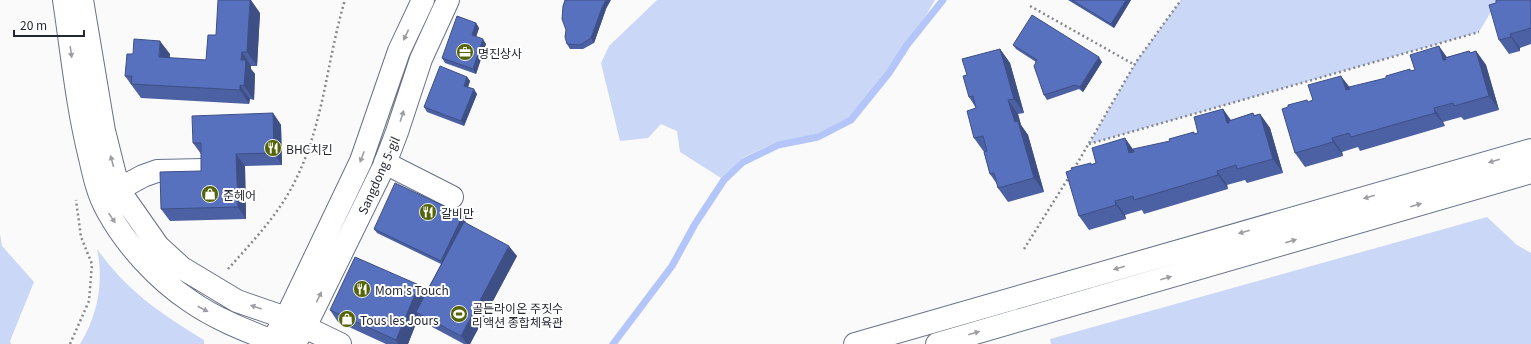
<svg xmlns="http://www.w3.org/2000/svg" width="1531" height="344" font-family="Georgia,'Noto Sans KR',serif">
	<rect width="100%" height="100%" fill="#fafafa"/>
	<!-- green -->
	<path fill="#cbd7f6" d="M657 0H935L925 17 905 43 885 74 849 118 817 134 776 142 742 158 721 178 680 152 677 131 661 124 648 138 620 141 601 63 609 46Z
		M1181 0H1498L1479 32 1089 144 1136 62Z
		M1487 217 1517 245 1531 253V344H1051L1050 339Z
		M0 234 2 246 34 282 10 341 11 344H0Z
		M97 249C128 292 160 313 204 340V344H80C98 315 104 282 97 249Z"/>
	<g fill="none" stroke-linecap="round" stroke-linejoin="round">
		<!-- stream -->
		<path stroke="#b4c6f9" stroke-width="7" d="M613 344 672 266 695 224 724 180 743 162 778 145 818 137 851 120 889 73 907 45 943 0"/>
		<!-- minor casing -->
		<g stroke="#687189" stroke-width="24">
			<path id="minor" d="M64 0C72 53 77 106 90 158 94 176 98 194 107 210 126 245 157 279 190 301 217 320 250 332 280 344
				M82 0 104 131 115 175 125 199 158 246 182 268 237 301 286 318 340 344
				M385 163 452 197
				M108 195 143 176 157 171 203 170
				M855 344 1531 150
				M937 344 1531 172"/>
		</g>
		<!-- major casing -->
		<g stroke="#687189" stroke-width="24">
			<path id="major" d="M270 344 286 318 361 161 399 51 423 0
				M294 344 305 327 384 166 397 132 421 59 448 0"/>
		</g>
		<!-- path -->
		<path stroke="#85888d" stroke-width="2.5" stroke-dasharray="2 3" stroke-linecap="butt" d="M1030 6 1135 65
			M1089 144 1479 32
			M1074 169 1136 62 1181 0
			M1024 249 1069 177
			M228 269C253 241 280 213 296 179 324 123 327 59 345 0
			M70 344 89 301 92 264 81 237 76 200"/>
		<!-- minor -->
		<use href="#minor" stroke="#fff" stroke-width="22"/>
		<!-- major -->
		<use href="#major" stroke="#fff" stroke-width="22"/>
	</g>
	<!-- wall -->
	<path fill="#4c61a3" d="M1068 0H1131L1114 28Z
		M1531 0V44L1520 48V51L1509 54 1499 40 1496 3Z
		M606 9 594 43 583 49H570L567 44 566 30Z
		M260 13 257 66H251V69L255 74 254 100 250 99 249 104 141 98 125 76 170 54 169 58 206 60 216 35Z
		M476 23 479 28 476 37 486 44 476 74 445 63 442 58Z
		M1013 45 1102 62 1083 92 1079 89 1047 100 1044 95 1036 62 1016 49Z
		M1000 49 1010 63 1024 113 1018 114 1021 125 1028 135 1044 192 1008 202 998 188 997 184 990 174 984 152 974 138 976 108 969 97 967 75Z
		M1469 51 1471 53 1476 51 1486 65 1499 110 1464 120 1461 117 1443 122 1445 126 1360 151 1358 147 1342 152 1343 156 1305 167 1295 153 1288 107 1309 102 1350 88 1415 70 1447 57Z
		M467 77 470 81 468 87 477 94 464 126 427 112 424 107Z
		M1223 109 1231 120 1253 113 1254 115 1260 114 1270 128 1283 173 1247 183 1245 180 1227 185 1228 189 1144 214 1142 210 1125 215 1126 219 1089 230 1079 216 1092 164 1096 163 1125 138 1133 151 1198 133Z
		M273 113 281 125 282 165 245 166 246 219 170 221 161 209 201 171V154L193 143Z
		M466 220 465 222 517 256 470 344H464L423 322 419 316 408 344H386L338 322 330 310 419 285 425 294 441 264 377 233 374 229Z"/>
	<!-- shaded-wall -->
	<path fill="#3e4f85" d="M250 0H251L260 13 257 66 247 52Z
		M606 0H611L606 9 594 43 591 38 603 5Z
		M1126 0H1131L1114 28 1111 24Z
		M476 23 479 28 475 40 472 35Z
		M1510 34 1520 48V51L1511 37Z
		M483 39 486 44 476 74 473 69Z
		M160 41 170 54 169 71 159 57Z
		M1439 46 1449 60H1443Z
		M1000 49 1010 63 1024 113 1014 99Z
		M1476 51 1486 65 1499 110 1489 96Z
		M242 52 251 66V69L255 74 254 100 244 86 241 60Z
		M1099 57 1102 62 1083 92 1080 87Z
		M1341 76 1351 89 1346 90Z
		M467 77 470 81 467 90 464 86Z
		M240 85 250 99 249 104 240 90Z
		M474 89 477 94 464 126 461 121Z
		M1008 100 1018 114 1021 125 1028 135 1044 192 1034 178 1015 122Z
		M1434 108 1443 122 1445 126 1435 113Z
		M1223 109 1232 123H1227Z
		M273 113 281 125 282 165 274 153Z
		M1260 114 1270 128 1283 173 1273 159Z
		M1125 138 1135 152 1129 153Z
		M1332 138 1342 152 1343 156 1333 142Z
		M236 154 245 166 246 219 238 207Z
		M1217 171 1227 185 1228 189 1218 175Z
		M1115 201 1125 215 1126 219 1116 205Z
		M463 215 466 220 444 265 441 261Z
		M509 246 517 256 470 344H467L461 336Z
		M419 285 427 297 416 312 419 316 408 344H398L396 340Z"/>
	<!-- building -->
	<path fill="#5871be" stroke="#3e4f85" d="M218 0H250L247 52H242L241 60H246L244 86 240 85V90L131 84 132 76H125L127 54H133L134 39 160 41 159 57 206 60 208 35H216Z
		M565 0H606L603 5 591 38 580 45 567 44 565 37 566 30 562 19 563 6Z
		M1072 0H1126L1111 24Z
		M1496 0H1531V28L1510 34 1511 37 1499 40 1489 5 1496 3Z
		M1032 15 1099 57 1080 87 1075 85 1044 95 1034 66 1037 60 1013 45Z
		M457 16 476 23 472 35 483 39 473 69 442 58Z
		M1439 46 1443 60H1446L1445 58 1469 51 1470 53 1476 51 1489 96 1454 106 1453 103 1434 108 1435 113 1351 137 1349 133 1332 138 1333 142 1295 153 1282 109 1288 107V105L1307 100 1308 102 1313 100 1308 85 1341 76 1346 90 1350 89 1349 87 1386 78V76L1410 69V71L1415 70 1410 55Z
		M1000 49 1014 99 1008 100 1015 122 1018 121 1034 178 998 188 994 173 990 174 984 152 987 151 983 136 974 138 967 111 976 108 973 96 969 97 963 76 967 75 962 59Z
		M440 66 467 77 464 86 474 89 461 121 424 107Z
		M1223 109 1227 123H1229V121L1253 113 1254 116 1260 114 1273 159 1237 169 1236 165 1217 171 1218 175 1134 200 1133 196 1115 201 1116 205 1079 216 1066 172 1072 170 1071 168 1091 163V165L1096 163 1092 148 1125 138 1129 153 1134 152 1133 149 1170 141 1169 139 1194 132V134L1198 133 1194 117Z
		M273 113 274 153 236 154 238 207 161 209 160 172 201 171V143H193L192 116Z
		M395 183 463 215 441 261 374 229Z
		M464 222 509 246 461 336 416 312Z
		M355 257 419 285 396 340 330 310Z"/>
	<!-- one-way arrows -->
	<defs><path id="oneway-solid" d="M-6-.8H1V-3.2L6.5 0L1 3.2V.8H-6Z"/></defs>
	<g fill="#9c9ea3">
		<use href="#oneway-solid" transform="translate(406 35) rotate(115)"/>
		<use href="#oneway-solid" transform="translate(71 52) rotate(82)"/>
		<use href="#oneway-solid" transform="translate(402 116) rotate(-72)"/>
		<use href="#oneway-solid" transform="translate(362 157) rotate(111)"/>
		<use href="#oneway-solid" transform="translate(112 161) rotate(-105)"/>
		<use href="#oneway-solid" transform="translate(1494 161) rotate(164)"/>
		<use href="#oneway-solid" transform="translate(1369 197) rotate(164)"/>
		<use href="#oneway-solid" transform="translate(1416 205) rotate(-16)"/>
		<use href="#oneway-solid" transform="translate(112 218) rotate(56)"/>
		<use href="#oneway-solid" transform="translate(1244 232) rotate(164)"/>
		<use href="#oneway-solid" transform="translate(1291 241) rotate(-16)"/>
		<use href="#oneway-solid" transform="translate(1119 268) rotate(164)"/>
		<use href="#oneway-solid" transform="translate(1166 278) rotate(-16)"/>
		<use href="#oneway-solid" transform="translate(319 297) rotate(-64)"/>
		<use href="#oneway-solid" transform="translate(256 307) rotate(-161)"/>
		<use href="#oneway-solid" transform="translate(203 309) rotate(28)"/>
		<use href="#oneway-solid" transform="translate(974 333) rotate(-16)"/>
	</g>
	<!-- icons -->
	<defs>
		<g id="office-disc" transform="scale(0.9)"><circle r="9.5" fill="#566409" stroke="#fff"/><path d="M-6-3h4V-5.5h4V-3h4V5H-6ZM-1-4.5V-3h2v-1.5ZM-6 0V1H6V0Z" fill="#fff"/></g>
		<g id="restaurant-disc" transform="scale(0.9)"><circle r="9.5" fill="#566409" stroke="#fff"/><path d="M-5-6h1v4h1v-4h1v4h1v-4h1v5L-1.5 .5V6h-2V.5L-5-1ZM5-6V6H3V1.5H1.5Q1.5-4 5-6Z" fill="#fff"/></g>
		<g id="shop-disc" transform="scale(0.9)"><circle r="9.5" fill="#566409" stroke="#fff"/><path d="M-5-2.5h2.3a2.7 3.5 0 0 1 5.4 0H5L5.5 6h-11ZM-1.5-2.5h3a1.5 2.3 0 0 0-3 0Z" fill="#fff"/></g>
		<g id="stadium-disc" transform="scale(0.9)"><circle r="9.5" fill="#566409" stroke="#fff"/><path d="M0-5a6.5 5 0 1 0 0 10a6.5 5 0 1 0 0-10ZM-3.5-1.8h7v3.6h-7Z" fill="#fff"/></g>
	</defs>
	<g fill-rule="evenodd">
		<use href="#office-disc" x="465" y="52"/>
		<use href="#restaurant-disc" x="273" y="148"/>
		<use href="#shop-disc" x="210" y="194"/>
		<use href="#restaurant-disc" x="428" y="212"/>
		<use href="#restaurant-disc" x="362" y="289"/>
		<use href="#stadium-disc" x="459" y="314"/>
		<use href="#shop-disc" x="347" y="319"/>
	</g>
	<g text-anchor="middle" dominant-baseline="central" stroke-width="4" stroke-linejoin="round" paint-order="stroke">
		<!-- poi labels -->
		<g font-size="12" fill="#242832" stroke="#fff" text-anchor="start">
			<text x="478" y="52">명진상사</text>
			<text x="286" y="148">BHC치킨</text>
			<text x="223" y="194">준헤어</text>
			<text x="441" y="212">갈비만</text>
			<text x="375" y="289">Mom's Touch</text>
			<text x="472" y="307">골든라이온 주짓수<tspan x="472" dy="14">리액션 종합체육관</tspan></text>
			<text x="360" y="319">Tous les Jours</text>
		</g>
		<!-- street labels -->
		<g font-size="12" fill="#242832" stroke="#fff">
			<text transform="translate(378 175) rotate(-66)">Sangdong 5-gil</text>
		</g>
	</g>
	<!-- scale -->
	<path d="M14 30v6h70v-6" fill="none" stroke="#242832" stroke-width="2"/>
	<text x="20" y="30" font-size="12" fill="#242832" stroke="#ffffff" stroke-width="3" paint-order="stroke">20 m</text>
</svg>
